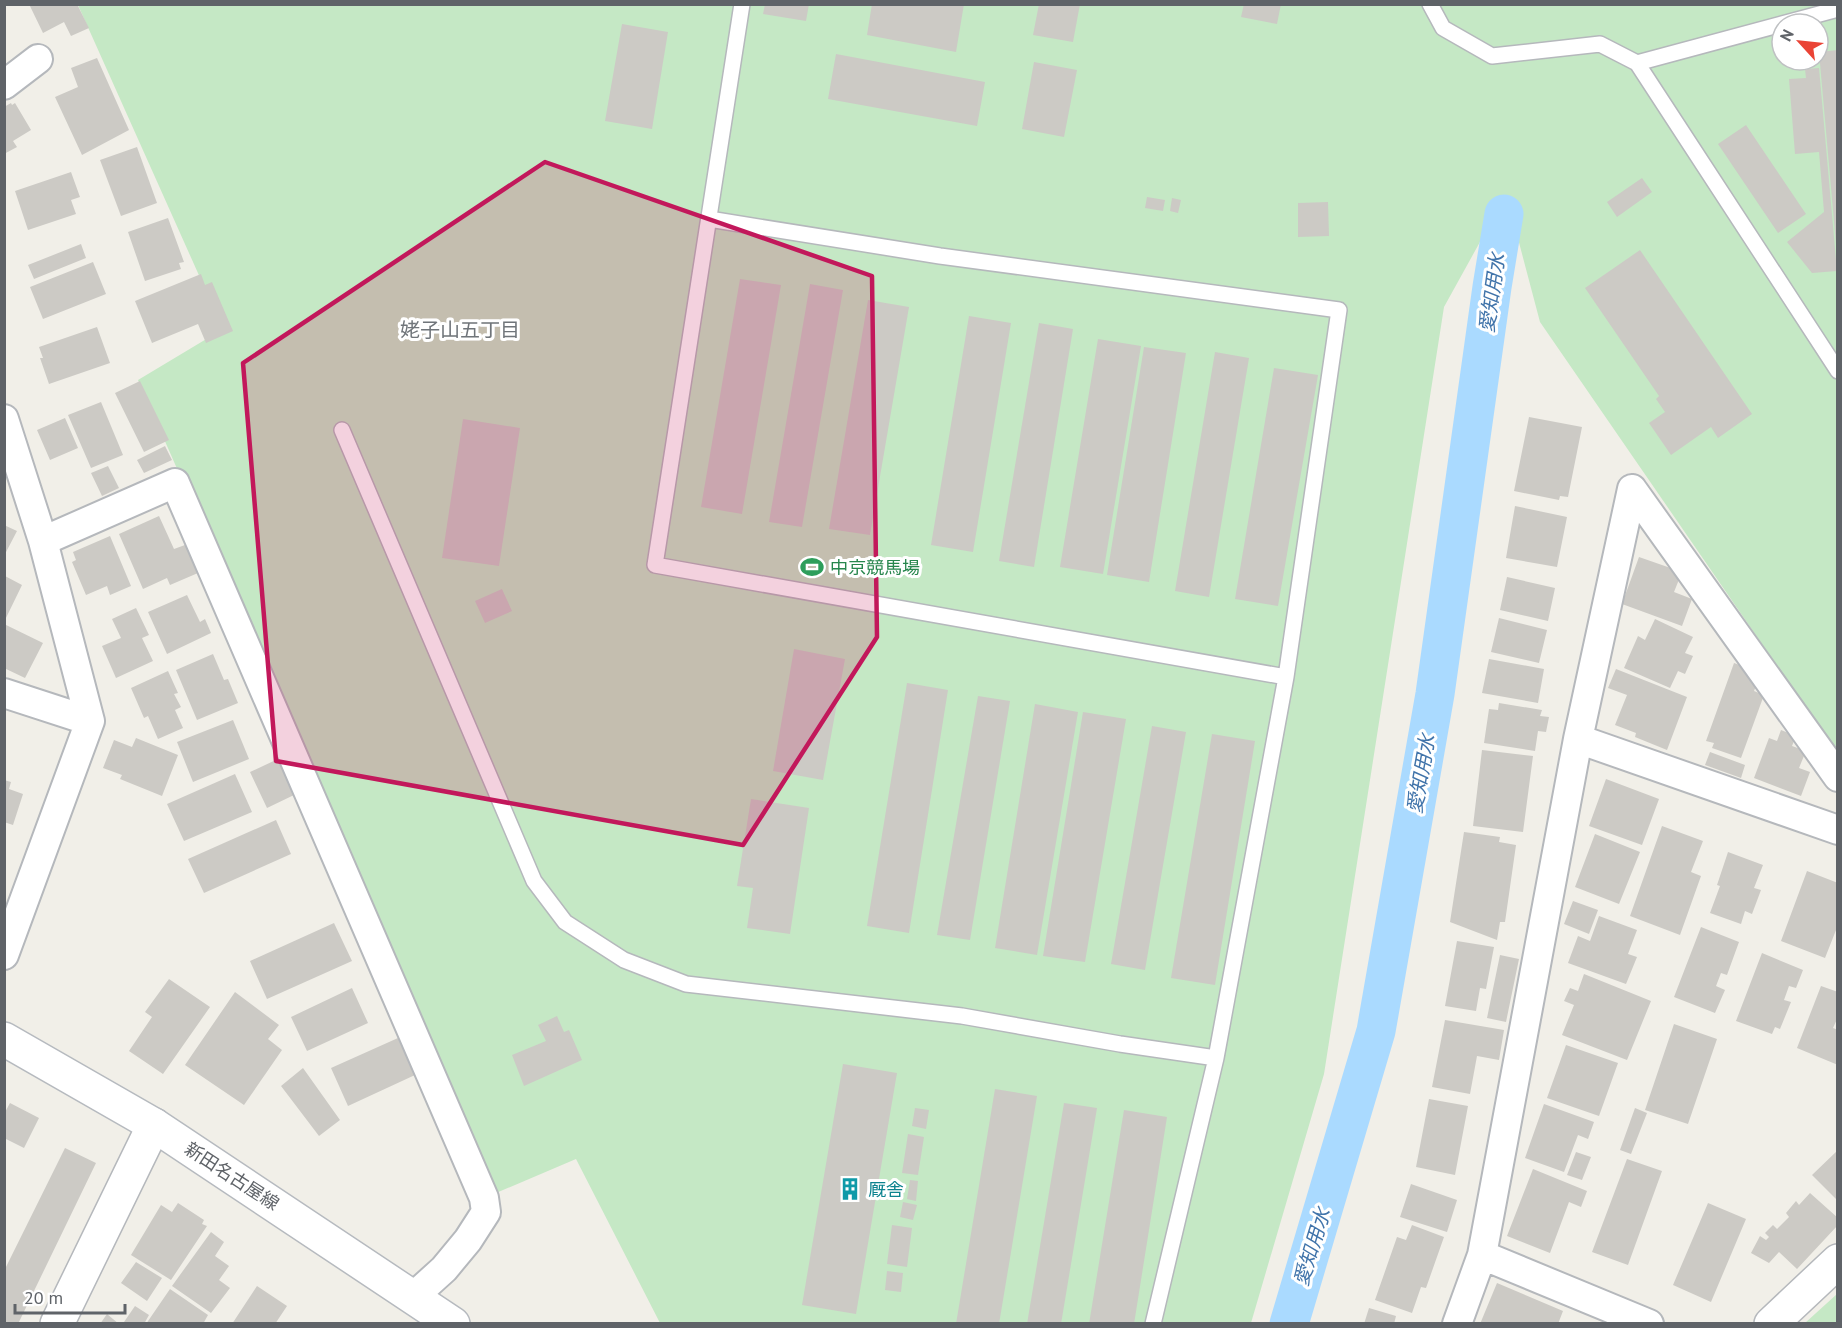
<svg xmlns="http://www.w3.org/2000/svg" width="1842" height="1328" font-family="'PT Sans','Noto Sans JP',sans-serif">
	<rect width="100%" height="100%" fill="#f1efe8"/>
	<!-- green -->
	<path fill="#c5e8c5" fill-rule="evenodd" d="M78 5H1837V753L1540 322 1512 216 1496 213 1444 307 1324 1074 1251 1323H660L576 1159 496 1193 138 380 223 329ZM1782 24H1818V60H1782Z
		M1837 1294V1323H1805Z"/>
	<g fill="none" stroke-linecap="round" stroke-linejoin="round">
		<!-- canal -->
		<path stroke="#aadaff" stroke-width="39" d="M1289 1324 1376 1031 1435 694 1492 287 1504 214"/>
	</g>
	<!-- building -->
	<path fill="#cccac5" d="M29 4H77L89 28 71 36 64 22 43 33Z
		M765 4H809L806 21 763 14Z
		M872 4H964L956 52 867 35Z
		M1039 4H1080L1073 42 1033 35Z
		M1244 4H1281L1277 24 1241 17Z
		M622 24 668 32 652 129 605 121Z
		M1838 50V244H1836L1819 52Z
		M836 54 985 82 977 126 828 99Z
		M97 58 129 130 82 155 55 97 78 87 71 68Z
		M1034 62 1077 70 1064 137 1022 129Z
		M1819 68 1837 271 1812 273 1787 242 1824 212 1819 152 1795 154 1789 79 1806 78 1805 69Z
		M11 103 12 105 15 103 31 130 13 141 17 147 4 154V107Z
		M1746 125 1806 214 1778 233 1718 144Z
		M137 147 157 203 121 216 100 160Z
		M71 172 80 197 71 200 76 214 28 230 15 191Z
		M1642 178 1652 192 1617 217 1607 202Z
		M1147 197 1165 200 1163 211 1145 208Z
		M1172 198 1181 200 1178 213 1170 211Z
		M1328 202 1329 236 1298 237V203Z
		M168 218 184 262 179 263 181 269 145 281 128 232Z
		M81 244 86 258 34 279 28 265Z
		M1640 250 1752 414 1718 438 1711 427 1671 455 1649 423 1665 412 1656 399 1659 396 1585 288Z
		M93 262 106 294 43 319 30 287Z
		M201 274 205 285 212 282 233 331 206 343 198 324 152 343 135 301Z
		M740 279 781 285 742 514 701 507Z
		M810 284 843 290 802 527 769 522Z
		M868 300 909 307 870 535 829 529Z
		M969 316 1011 323 973 552 931 545Z
		M1039 323 1073 329 1034 567 999 561Z
		M97 327 110 363 49 384 40 358H43L39 347Z
		M1098 339 1141 346 1103 574 1060 567Z
		M1144 347 1186 353 1149 582 1107 575Z
		M1215 352 1249 358 1209 597 1175 591Z
		M1274 368 1318 375 1278 606 1235 599Z
		M140 381 169 440 144 452 115 393Z
		M101 402 123 455 91 468 68 415Z
		M1529 417 1582 427 1568 497 1560 496 1559 500 1514 491Z
		M65 418 78 448 50 460 37 430Z
		M463 419 520 428 499 566 442 558Z
		M165 446 172 460 144 473 137 460Z
		M108 466 119 488 102 496 91 473Z
		M1515 506 1567 517 1557 567 1506 558Z
		M159 516 174 549 185 545 198 573 170 585 167 578 143 589 119 534Z
		M4 525 17 531 4 556Z
		M110 536 131 586 110 595 107 586 86 595 72 562 76 560 73 552Z
		M1639 557 1682 572 1674 592 1692 599 1682 626 1622 604Z
		M5 576 22 585 5 620Z
		M1507 577 1555 588 1548 621 1500 610Z
		M502 589 512 611 485 623 475 601Z
		M187 595 200 622 205 619 211 633 167 654 148 612Z
		M136 608 149 635 142 638 153 661 116 678 102 646 121 638 112 619Z
		M1499 618 1547 630 1539 663 1491 652Z
		M1655 619 1693 637 1685 653 1693 656 1685 674 1678 671 1670 688 1624 668 1638 636 1645 640Z
		M4 624 43 643 25 678 4 668Z
		M794 649 845 659 823 780 773 771Z
		M213 654 224 680 228 679 238 703 197 720 176 670Z
		M1489 659 1544 669 1538 703 1482 693Z
		M1734 663 1748 668 1758 681 1754 691 1764 695 1741 758 1712 748 1714 743 1706 741Z
		M1616 669 1687 697 1667 750 1635 737 1636 733 1615 725 1627 695 1608 688Z
		M168 671 178 693 174 694 181 707 175 710 183 728 158 739 148 716 144 718 131 688Z
		M907 683 948 690 909 933 867 926Z
		M978 696 1010 701 970 940 937 935Z
		M1499 703 1542 710 1540 716 1549 717 1546 732 1538 731 1535 751 1484 743 1489 709 1498 710Z
		M1035 704 1078 712 1037 955 995 948Z
		M1083 712 1126 719 1085 962 1043 956Z
		M233 720 249 759 193 782 177 742Z
		M1152 726 1186 732 1145 970 1111 964Z
		M1781 730 1796 736 1792 746 1806 751 1799 768 1810 772 1801 796 1754 778 1769 738 1777 741Z
		M1212 734 1255 741 1215 985 1171 978Z
		M136 738 178 755 162 796 120 779 122 775 103 768 114 740 132 747Z
		M1482 750 1533 756 1523 832 1473 826Z
		M1710 752 1745 765 1741 778 1705 765Z
		M278 759 294 795 267 808 250 772Z
		M235 774 252 812 184 841 167 804Z
		M1606 779 1659 799 1642 845 1589 826Z
		M4 780 11 782 9 789 23 794 13 825 4 822Z
		M751 799 809 808 790 934 747 928 753 888 737 886Z
		M276 820 291 854 204 893 188 859Z
		M1662 826 1703 841 1691 872 1701 876 1680 935 1630 916Z
		M1464 832 1500 837 1499 842 1516 845 1505 922H1500L1497 940 1450 922Z
		M1595 834 1640 852 1619 904 1575 887Z
		M1728 852 1763 865 1754 888 1761 890 1752 914 1745 911 1741 924 1710 913 1720 886 1717 885Z
		M1807 871 1838 883V925L1825 958 1781 941Z
		M1573 901 1598 910 1589 934 1564 924Z
		M1599 916 1637 930 1628 954 1637 957 1626 984 1568 963 1578 936 1590 941Z
		M334 923 352 961 267 999 250 961Z
		M1701 927 1739 942 1727 975 1721 973 1716 986 1725 990 1715 1013 1674 997Z
		M1457 941 1494 947 1486 989 1480 988 1476 1011 1445 1006Z
		M1762 953 1803 970 1796 988 1789 986 1784 1000 1791 1002 1780 1029 1775 1027 1772 1034 1736 1021Z
		M1500 955 1519 959 1506 1022 1487 1018Z
		M1584 974 1651 1001 1627 1060 1562 1035 1574 1005 1564 1001 1570 988 1578 991Z
		M169 979 210 1007 163 1074 129 1051 152 1017 145 1012Z
		M1821 986 1838 992V1017L1833 1028 1838 1030V1065L1797 1048Z
		M352 988 368 1023 307 1051 291 1017Z
		M235 992 279 1025 268 1039 282 1050 244 1105 185 1065Z
		M557 1016 564 1032 569 1030 582 1060 524 1086 512 1055 546 1041 538 1025Z
		M1445 1020 1504 1030 1499 1060 1477 1056 1470 1094 1432 1087Z
		M1674 1024 1717 1039 1688 1124 1645 1110Z
		M398 1038 415 1075 348 1106 331 1068Z
		M1566 1045 1618 1063 1599 1116 1547 1098Z
		M843 1064 897 1073 856 1314 802 1305Z
		M303 1068 340 1120 319 1136 281 1086Z
		M995 1089 1037 1096 999 1324H956Z
		M1429 1099 1468 1106 1455 1175 1416 1167Z
		M10 1103 39 1118 24 1148 4 1138V1114Z
		M1064 1103 1097 1108 1061 1324H1027Z
		M1544 1104 1594 1122 1588 1139 1578 1135 1564 1172 1525 1158Z
		M915 1108 929 1110 926 1129 912 1126Z
		M1635 1108 1647 1113 1631 1154 1620 1150Z
		M1124 1110 1167 1117 1134 1324H1089Z
		M908 1134 924 1137 918 1175 902 1173Z
		M65 1148 96 1163 18 1324H4V1271Z
		M1838 1150V1201L1812 1175Z
		M1576 1152 1591 1157 1582 1180 1567 1175Z
		M1627 1159 1662 1171 1628 1265 1592 1252Z
		M1533 1169 1587 1191 1581 1207 1569 1202 1550 1253 1507 1236Z
		M910 1180 918 1181 916 1201 907 1199Z
		M1411 1184 1457 1200 1447 1232 1400 1217Z
		M1810 1193 1838 1218V1225L1797 1269 1779 1252 1769 1263 1751 1253 1760 1236 1766 1240 1769 1237 1765 1233 1773 1225 1777 1229 1789 1217 1786 1213 1796 1201 1799 1205Z
		M903 1202 917 1205 913 1220 900 1217Z
		M178 1203 204 1220 202 1224 207 1226 171 1280 131 1255 161 1205 172 1212Z
		M1708 1203 1746 1219 1711 1302 1673 1285Z
		M892 1225 912 1228 907 1267 887 1264Z
		M1412 1225 1444 1237 1426 1288 1421 1287 1412 1313 1375 1300 1397 1237 1406 1240Z
		M211 1232 224 1242 215 1256 229 1266 219 1280 230 1288 211 1313 172 1286Z
		M136 1262 162 1278 147 1301 121 1283Z
		M887 1271 903 1273 901 1292 885 1290Z
		M1497 1283 1563 1311 1558 1324H1480Z
		M257 1286 287 1306 275 1324H232Z
		M170 1289 208 1315 203 1324H146Z
		M135 1306 149 1315 144 1324H127L124 1322Z
		M1369 1308 1396 1316 1394 1324H1364Z
		M107 1314 119 1324H100Z"/>
	<g fill="none" stroke-linecap="round" stroke-linejoin="round">
		<!-- service casing -->
		<g stroke="#b5b8bc" stroke-width="18">
			<path id="service" d="M742 4 655 565 1286 677
				M1430 4 1443 28 1492 56 1600 44 1637 63 1838 371
				M1637 63 1838 9
				M709 219 940 256 1339 310 1286 677 1216 1058 1153 1324
				M342 430 534 881 565 922 624 960 686 984 962 1016 1120 1044 1216 1058"/>
		</g>
		<!-- minor casing -->
		<g stroke="#b5b8bc" stroke-width="32">
			<path id="minor" d="M4 85 38 59
				M4 419 43 541 90 721 4 955
				M1632 489 1838 777
				M43 541 175 483 484 1198 486 1212 468 1240 444 1269 413 1297
				M4 693 90 721
				M1578 739 1838 830
				M1482 1255 1649 1324
				M1457 1324 1482 1255 1578 739 1632 489"/>
		</g>
		<!-- tertiary casing -->
		<g stroke="#b5b8bc" stroke-width="36">
			<path id="tertiary" d="M57 1324 154 1125
				M1771 1324 1838 1261"/>
		</g>
		<!-- secondary casing -->
		<g stroke="#b6babf" stroke-width="36">
			<path id="secondary" d="M4 1039 154 1125 453 1324"/>
		</g>
		<!-- service -->
		<use href="#service" stroke="#fff" stroke-width="15"/>
		<!-- minor -->
		<use href="#minor" stroke="#fff" stroke-width="28"/>
		<!-- tertiary -->
		<use href="#tertiary" stroke="#fff" stroke-width="33"/>
		<!-- secondary -->
		<use href="#secondary" stroke="#fff" stroke-width="33"/>
	</g>
	<!-- marked area -->
	<path fill="#c2185b" fill-opacity="0.2" stroke="#c2185b" stroke-width="4.5" stroke-linejoin="round" d="M545 162 872 276 877 637 743 845 276 761 243 363Z"/>
	<!-- icons -->
	<defs>
		<g id="stadium-bare" transform="scale(1.8)"><path d="M0-5a6.5 5 0 1 0 0 10a6.5 5 0 1 0 0-10ZM-3.5-1.8h7v3.6h-7Z" fill="#2e9e5b" stroke="#fff" stroke-width="2.5" paint-order="stroke"/></g>
		<g id="building-bare" transform="scale(1.8)"><path d="M-4-6H4V6H1V3H-1V6H-4ZM-2.5-4.3h1.7v1.8h-1.7ZM.8-4.3h1.7v1.8H.8ZM-2.5-1h1.7V.8h-1.7ZM.8-1h1.7V.8H.8Z" fill="#0f9aa8" stroke="#fff" stroke-width="2.5" paint-order="stroke"/></g>
	</defs>
	<g fill-rule="evenodd">
		<use href="#stadium-bare" x="812" y="567"/>
		<use href="#building-bare" x="850" y="1189"/>
	</g>
	<g text-anchor="middle" dominant-baseline="central" stroke-width="6" stroke-linejoin="round" paint-order="stroke">
		<!-- leisure labels -->
		<g font-size="18" fill="#27864d" stroke="#fff" text-anchor="start">
			<text x="830" y="567">中京競馬場</text>
		</g>
		<!-- street labels -->
		<g font-size="18" fill="#5f6368" stroke="#fff">
			<text transform="translate(232 1176) rotate(33)">新田名古屋線</text>
		</g>
		<!-- culture labels -->
		<g font-size="18" fill="#0d838f" stroke="#fff" text-anchor="start">
			<text x="868" y="1189">厩舎</text>
		</g>
		<!-- water labels -->
		<g font-size="20" font-style="italic" fill="#4174aa" stroke="#fff">
			<text transform="translate(1492 293) rotate(-82)">愛知用水</text>
			<text transform="translate(1421 774) rotate(-80)">愛知用水</text>
			<text transform="translate(1312 1247) rotate(-73)">愛知用水</text>
		</g>
		<!-- neighbourhood labels -->
		<g font-size="20" fill="#70757a" stroke="#fff">
			<text x="460" y="330">姥子山五丁目</text>
		</g>
	</g>
	<!-- border -->
	<rect width="1842" height="1328" fill="none" stroke="#5f6368" stroke-width="12"/>
	<!-- north arrow -->
	<g transform="translate(1800 42) rotate(297)"><circle r="28" fill="#ffffff" stroke="#bfc1c3" stroke-width="1.5"/>
	<path d="M0-4.5L10 22L0 15L-10 22Z" fill="#ea4335"/>
	<text y="-9" font-size="16" font-weight="bold" text-anchor="middle" fill="#5f6368">N</text>
	</g>
	<!-- scale -->
	<path d="M15 1304v9h110v-9" fill="none" stroke="#5f6368" stroke-width="3"/>
	<text x="24" y="1304" font-size="18" fill="#5f6368" stroke="#ffffff" stroke-width="4.5" paint-order="stroke">20 m</text>
</svg>
